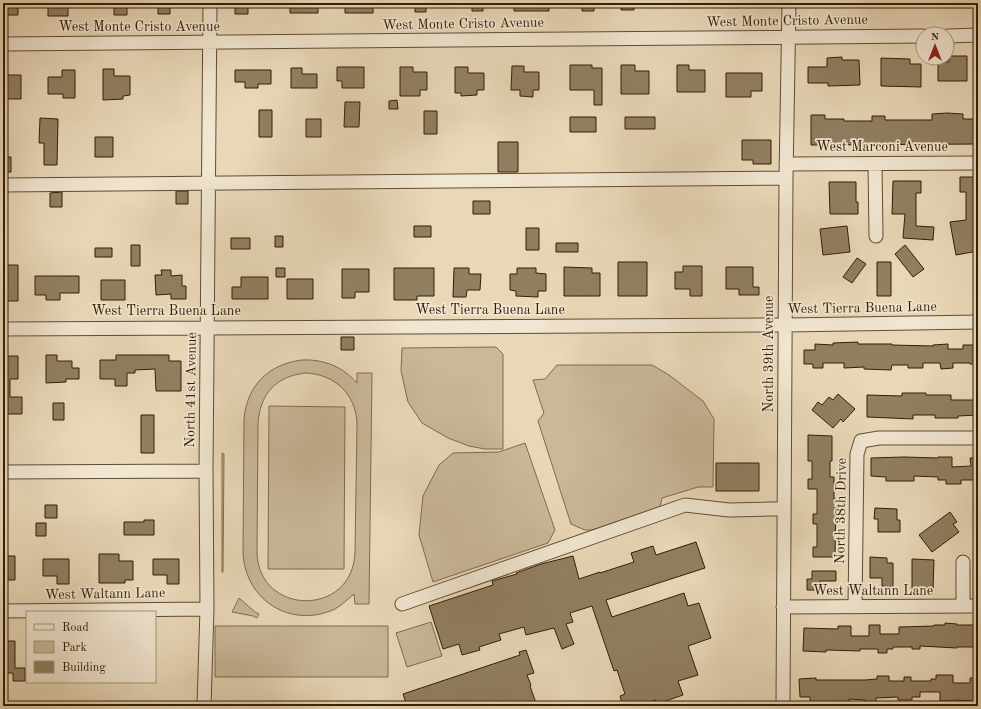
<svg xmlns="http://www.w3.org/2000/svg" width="981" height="709" font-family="'Old Standard TT',serif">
	<rect width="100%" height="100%" fill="#e9d8b8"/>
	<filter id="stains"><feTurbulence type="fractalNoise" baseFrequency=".005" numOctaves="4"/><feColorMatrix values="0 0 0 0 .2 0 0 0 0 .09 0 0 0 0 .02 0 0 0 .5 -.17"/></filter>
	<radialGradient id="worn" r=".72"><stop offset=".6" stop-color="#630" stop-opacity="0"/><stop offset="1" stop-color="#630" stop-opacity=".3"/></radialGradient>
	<!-- green -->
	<path fill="#cab89a" stroke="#7e6b50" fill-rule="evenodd" d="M496 347 503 354V449H485L469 446 448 438 422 423 408 402 401 371 402 348Z
		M302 360C324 359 343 367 357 383V373H372L369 604H355L354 594C348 599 342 605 335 609 329 612 321 614 315 615 276 620 244 591 243 552L244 419C247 385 269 364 302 360ZM305 373C335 374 356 394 357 424L355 552C353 618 258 616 257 552L258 424C260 394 275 377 305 373Z
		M557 365H652L669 375 703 401 714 419 713 487H698L662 498 660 507 592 530H585L571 524 538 421 544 413 533 380 545 379Z
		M269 406 345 407 344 569H268Z
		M525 443 555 530 548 543 433 582 419 535 423 496 439 465 453 453 499 452Z
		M222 453 224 454 223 572H222Z
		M239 598 255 612 259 614 257 618 253 616 232 612Z
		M431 622 442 656 407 667 396 633Z
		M215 626H388V677H215Z"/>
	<!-- building -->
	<path fill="#917f62" stroke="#321e05" d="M3 3H18V15H3Z
		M48 3H68V16H48Z
		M114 3H127V15H114Z
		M158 3H170V14H158Z
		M235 3H248V14H235Z
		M290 3H318V13H290Z
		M345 3H373V13H345Z
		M415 3H426V12H415Z
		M472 3H483V11H472Z
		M514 3H549V11H514Z
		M582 3H594V11H582Z
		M621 3H634V10H621Z
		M949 56H967V81H938V62H949Z
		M842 57V60H859L860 85 828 86V83H808V67H827V58Z
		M881 58 910 59V64H921V87L881 86Z
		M570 65H592V68H602V105H594V90H570Z
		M621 65H635V71H649V94H621Z
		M677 65H689V70H705V92H677Z
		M512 66H524V72H539V90H533V97L520 96V90H511Z
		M337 67H364V88H342V81H337Z
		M400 67H413V72H427V90H420V96H400Z
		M455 67H468V73H484V90H477V95L461 96V93H455Z
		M291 68H302V74H317V88H291Z
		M103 69H114V76H130V95L123 96V99L103 100Z
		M62 70H75V98H63V94H48V77H62Z
		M235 70H271V84H258V88H245V82H235Z
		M726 73H762V91H751V97H726Z
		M3 75H21V99H3Z
		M397 100 398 109H389V101Z
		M345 102H360L359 127H344Z
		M259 110H272V137H259Z
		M424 111H437V134H424Z
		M947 113 963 114V119H978V144L811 145V115H825V119H844V121H872V116H885V120H932V114Z
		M570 117H596V132H570Z
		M625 117H655V129H625Z
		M40 118 58 119 57 165H44V143H39Z
		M306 119H321V137H306Z
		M95 137H113V157H95Z
		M742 140H771V164H753V160H742Z
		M498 142H518V172H498Z
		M3 157H11V172H3Z
		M960 177H978V251L956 255 950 222 966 220V192H960Z
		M893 181H921V193H916V226L934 227 933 240 903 238 905 214H892Z
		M829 182H856V202H858V214H830Z
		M176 191H188V204H176Z
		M62 192V207H50V193Z
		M473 201H490V214H473Z
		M414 226H431V237H414Z
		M847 226 850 252 823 255 820 229Z
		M526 228H539V250H526Z
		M275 236H283V247H275Z
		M231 238H250V249H231Z
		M556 243H578V252H556Z
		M131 245H140V266H131Z
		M905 245 924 269 913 277 895 254Z
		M95 248H112V257H95Z
		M857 258 866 264 852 283 843 277Z
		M618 262H647V296H618Z
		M877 262H891V296H877Z
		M3 265H18V301H3Z
		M683 266H702V296H690V289H675V272H683Z
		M564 267 592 268V273H600V296H564Z
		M726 267H753V287H759V295H739V289H726Z
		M276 268H285V277H276Z
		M394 268H434V296H417V300H394Z
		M454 268H469V274H481L480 290H467L466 297H453Z
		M517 268H536V273L546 274V291H538V297L516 296V291L510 290V274H517Z
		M342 269H369V292H355V298H342Z
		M161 270H171V276L182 275V286H186V299H171V294L156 295 155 275H162Z
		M35 276H79V293H60V300H46V295H35Z
		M241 277H268V299H232V287H241Z
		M287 279H313V299H287Z
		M101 280H125V300H101Z
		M341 337H354V350H341Z
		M858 342V344H892V345L933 346V345L948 344V349H963V345H978V364H970V363H953V368L941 369 940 363H923V368H908V365H892L891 370 864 369V367L844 368V363H823V368H813V364H804V350H815V344L833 345V343Z
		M46 355H57V361H72V368H79V379H66V382L46 383Z
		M116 355H169V361H181V391H156L155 369 135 370V373H127V386H115V379H100V360H116Z
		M4 356H18V379H10V397H22V414H3V362H4Z
		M902 393H926V395H951V400H978V415L958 416V418H935V415H913V419L867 417V395L902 396Z
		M838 394 855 409 843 422 841 419 833 428 812 410 818 402 822 405 829 397 833 400Z
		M53 403H64V420H53Z
		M141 415H154V453H141Z
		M808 435 832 436V461H830V477H834V499H836L835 557H813V547H817V524H813V514H817V489H808V479H812V461H808Z
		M904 457 938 458V457H952V467L971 466 970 458H978V480H961V484H946V480H938V477L914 476V481H886V477L871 476V458Z
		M716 463H759V491H716Z
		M45 505H57V518H45Z
		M875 508 897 509V520H900V532H878V519H874Z
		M950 512 957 522 953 524 959 532 932 552 919 535Z
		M144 520H154V535H124V522H144Z
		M36 523H46V536H36Z
		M696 542 705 568 606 600 612 617 684 593 688 606 699 603 711 638 688 646 698 675 678 681 683 695 657 704 656 700 637 706H623L620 696 625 694 617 670 614 671 592 606 570 613 573 622 566 624 574 644 562 649 554 628 526 635 524 627 499 634 501 640 479 647 480 650 462 655 459 644 443 649 429 606 493 585 492 581 517 574 516 573 541 564 573 556 579 579 600 572V573L634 562 631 553 653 546 656 555Z
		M99 554H119V561H133V580H125V583H99Z
		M3 556H15V580H3Z
		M870 557 887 558V563H893V587L882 586V578H870Z
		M43 559H69V584H57V576H43Z
		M153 559H179V584H167V575H153Z
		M912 559 934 560 933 590H912Z
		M812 571H836V581H820V590H807V579H812Z
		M945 623 957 624V625H978V647H957V648L920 646V649H912V647H893V649H887V653H878V649H860V651L826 650V652L803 651 804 628 838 629V626H851V636H869V625H880V634H899V627L934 626V625H945Z
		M6 641H15V668H25V681H13V673H3V647H6Z
		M526 650 534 673 527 675 531 685 530 686 537 706H407L403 694 520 655 519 652Z
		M936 675H953V683H970V678H978V701L954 700V701H940V692H920V697H912V700H898V697L876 698V702H865V700L849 699V702H810V697H800L799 679 816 678V680H865L877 679V676H889V681H904V677H911V681H931V679H936Z"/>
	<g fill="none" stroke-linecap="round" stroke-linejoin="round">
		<!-- minor casing -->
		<g stroke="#604c32" stroke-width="15">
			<path id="minor" d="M947 36 978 35
				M3 44 923 36
				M786 164 978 163
				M875 164 876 236
				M3 185 786 178
				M3 329 786 325 978 322
				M3 472 206 471
				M402 604 685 505 729 510 770 509H784
				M963 606V562
				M783 607 978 606
				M855 607 857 454 861 441 879 438H978
				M3 611 207 609
				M204 706 207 609 206 471 210 3
				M783 706 786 178 789 3"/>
		</g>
		<!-- minor -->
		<use href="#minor" stroke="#f1e6d1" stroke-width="13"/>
	</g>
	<g text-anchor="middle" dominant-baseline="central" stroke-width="3.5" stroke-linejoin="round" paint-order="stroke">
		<!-- street labels -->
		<g font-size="14" fill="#321e05" stroke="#f1e6d1">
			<text transform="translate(787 21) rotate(-1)">West Monte Cristo Avenue</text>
			<text transform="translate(463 24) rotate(-1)">West Monte Cristo Avenue</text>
			<text x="139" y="27">West Monte Cristo Avenue</text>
			<text x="882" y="147">West Marconi Avenue</text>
			<text transform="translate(862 308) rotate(-1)">West Tierra Buena Lane</text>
			<text x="490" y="310">West Tierra Buena Lane</text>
			<text x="166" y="311">West Tierra Buena Lane</text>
			<text transform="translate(769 354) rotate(-90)">North 39th Avenue</text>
			<text transform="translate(191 390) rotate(-89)">North 41st Avenue</text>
			<text transform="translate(841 511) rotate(-89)">North 38th Drive</text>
			<text x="873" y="591">West Waltann Lane</text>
			<text transform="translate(105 594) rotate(-1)">West Waltann Lane</text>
		</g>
	</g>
	<!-- margin -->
	<rect width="981" height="709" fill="none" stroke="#e9d8b8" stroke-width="16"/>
	<rect x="4" y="4" width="973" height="701" fill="none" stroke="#321e05" stroke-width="2"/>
	<rect x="8" y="8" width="965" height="693" fill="none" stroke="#321e05"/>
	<!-- legend -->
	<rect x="26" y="611" width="130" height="72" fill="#f1e6d1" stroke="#a5967f"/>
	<rect x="34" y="624" width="20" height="6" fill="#f1e6d1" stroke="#a5967f"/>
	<text x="62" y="631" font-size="12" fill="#321e05">Road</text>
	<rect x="34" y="641" width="20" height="12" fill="#cab89a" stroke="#a5967f"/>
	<text x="62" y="651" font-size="12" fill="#321e05">Park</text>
	<rect x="34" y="661" width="20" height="12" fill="#917f62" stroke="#a5967f"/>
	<text x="62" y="671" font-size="12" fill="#321e05">Building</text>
	<!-- north arrow -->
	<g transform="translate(935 46)"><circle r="19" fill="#f1e6d1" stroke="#a5967f"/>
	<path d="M0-3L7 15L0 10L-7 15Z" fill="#8f2418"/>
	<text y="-6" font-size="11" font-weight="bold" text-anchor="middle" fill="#321e05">N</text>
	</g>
	<rect width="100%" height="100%" filter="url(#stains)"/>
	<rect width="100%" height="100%" fill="url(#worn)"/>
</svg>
